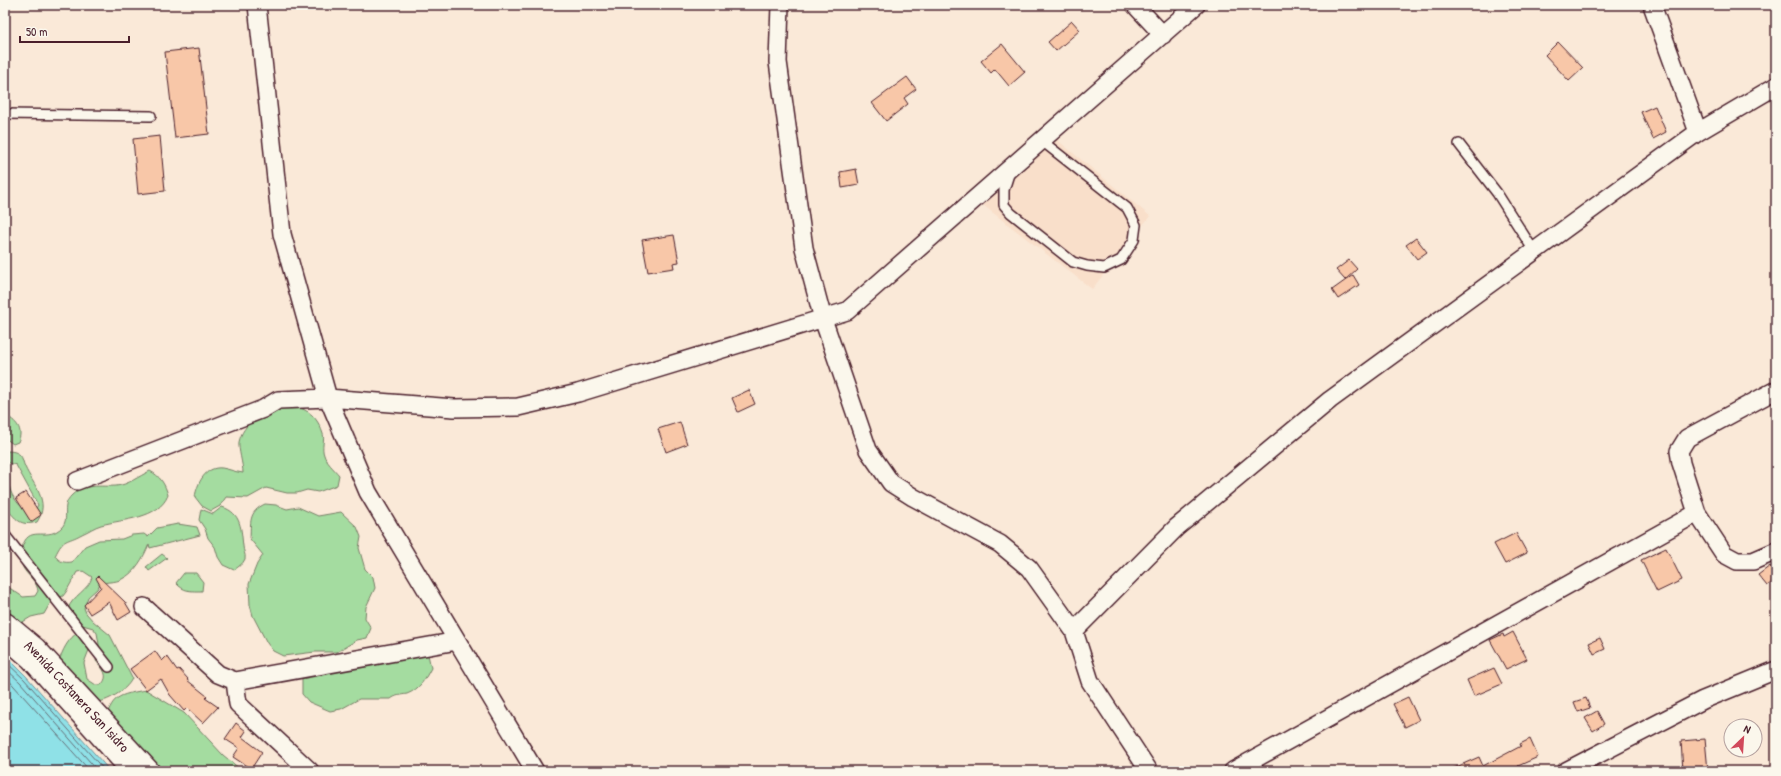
<svg xmlns="http://www.w3.org/2000/svg" width="1781" height="776" font-family="'Patrick Hand',sans-serif">
	<rect width="100%" height="100%" fill="#fae9d8"/>
	<filter id="ink" filterUnits="userSpaceOnUse"><feTurbulence type="fractalNoise" baseFrequency=".025" numOctaves="2"/><feDisplacementMap in="SourceGraphic" scale="8" xChannelSelector="R" yChannelSelector="G"/><feConvolveMatrix kernelMatrix="1 2 1 2 8 2 1 2 1" color-interpolation-filters="sRGB"/></filter>
	<g filter="url(#ink)">
		<!-- built -->
		<path fill="#f9dfca" d="M1051 135 1150 216 1092 289 975 199Z"/>
		<!-- green -->
		<path fill="#a4dca0" stroke="#777e66" d="M275 405C299 405 315 409 323 434 325 440 321 447 324 455 326 462 334 469 339 475L337 485 318 492 307 490 297 493H287L266 488 248 498 226 497 220 506 211 511 202 506 195 497C197 484 205 466 222 468 229 469 235 472 243 473 243 464 238 449 239 442 243 423 261 414 275 405Z
			M5 415C16 421 24 429 18 442L13 444 5 438Z
			M5 451C10 451 16 451 20 455 23 458 23 463 25 467 33 485 51 501 37 522 19 527 17 519 5 507V469C12 476 8 481 10 489 12 497 19 505 25 510H35L38 505 16 465 5 462Z
			M150 471C160 476 165 484 168 495 159 519 123 519 101 525 94 527 89 531 82 534 66 543 64 537 55 556 60 562 64 563 72 562L85 546 99 540 122 539 132 535 144 534 148 537 157 528 178 524 197 527 200 535 150 548 149 544C144 557 135 573 122 579 115 583 107 581 100 584L97 589 88 597 84 608 86 613 93 621 110 635 132 678C129 688 109 701 98 702L59 663C61 652 69 637 79 632L92 642 84 663 87 679 96 685H101C110 676 103 669 96 661L99 644 97 633 93 628 76 623 68 609C72 596 89 590 92 577L83 571 77 572 66 592 63 596 52 600 44 614 31 617 21 623 16 620 8 612H5V585L23 597 35 596 38 591C36 576 18 573 21 554 25 523 43 540 57 531 74 521 58 508 72 495 85 483 100 487 116 486 128 485 139 476 150 471Z
			M265 504 276 505 287 509 298 507 318 516 341 512 357 527 361 537 359 548 365 569 373 577 375 588 366 607 365 618 371 628 367 638 357 640 337 652H315L283 656 273 651 267 643 253 616 250 605 249 584 257 564 263 555 250 539C251 522 248 512 265 504Z
			M222 507C242 513 241 530 243 546 243 551 246 554 245 559 243 564 238 567 234 570L223 565 218 557 215 547 208 538 205 529 199 520 201 509 213 514Z
			M162 554 167 558 149 571 146 567Z
			M184 573H196L203 582 202 591C191 591 184 592 176 583Z
			M427 650 431 668C425 679 420 689 407 694 401 695 396 695 391 699H359L341 709 330 711 309 702 302 694V673Z
			M146 690 184 713 223 755 240 769H251L253 771H137L100 729C115 698 110 696 146 690Z"/>
		<!-- water -->
		<path fill="#8fe1e7" stroke="#73939c" d="M5 655 26 676 110 771H5Z"/>
		<g fill="none" stroke-linecap="round" stroke-linejoin="round">
			<!-- shore -->
			<path stroke="#666d76" stroke-width="1" d="M5 661 24 679 105 771
				M5 668 20 682 98 771
				M5 676 90 771"/>
		</g>
		<!-- building -->
		<path fill="#f8c7a8" stroke="#4a1f2b" d="M1072 21 1080 30 1056 51 1048 42Z
			M1558 42 1583 68 1569 81 1545 55Z
			M1002 44 1025 72 1009 86 995 69 991 73 981 61Z
			M199 48 209 134 175 138 165 52Z
			M907 77 916 89 904 98 908 104 886 121 872 103Z
			M1655 106 1666 132 1653 139 1641 112Z
			M160 136 165 191 138 194 133 139Z
			M856 169 859 185 842 188 840 172Z
			M674 235 679 262 673 263 674 268 648 272 642 240Z
			M1416 238 1427 252 1417 259 1406 245Z
			M1349 260 1357 269 1345 280 1336 270Z
			M1353 275 1359 285 1338 299 1332 290Z
			M749 390 755 404 738 412 732 398Z
			M680 422 687 444 666 452 658 429Z
			M26 492 41 515 31 522 16 498Z
			M1516 533 1527 553 1505 564 1494 544Z
			M1666 548 1682 580 1657 592 1641 560Z
			M1770 566 1776 574V579L1767 586 1758 575Z
			M98 576 125 602 131 612 118 620 109 602 90 614 84 605 101 587 96 578Z
			M1513 632 1527 659 1506 669 1490 640 1503 634 1504 637Z
			M1600 638 1605 649 1594 654 1589 643Z
			M155 651 162 661 167 656 177 670 179 669 188 679 187 680 207 696 205 698 218 707 203 723 187 708 184 711 170 695 161 679 146 690 130 669Z
			M1494 668 1502 684 1474 696 1467 680Z
			M1408 697 1419 720 1405 727 1393 704Z
			M1586 698 1590 708 1578 712 1574 702Z
			M1597 711 1604 724 1593 731 1585 718Z
			M236 723 246 731 242 737 262 752 251 769 233 757 239 748 225 739Z
			M1530 739 1538 757 1518 766 1520 771H1447L1479 757 1483 766 1521 746 1520 744Z
			M1705 739 1708 771H1683L1681 741Z"/>
		<g fill="none" stroke-linecap="round" stroke-linejoin="round">
			<!-- service casing -->
			<g stroke="#4a1f2b" stroke-width="12">
				<path id="service" d="M5 114 151 116
					M1459 144 1497 193 1534 251
					M1010 171 1004 190V205L1011 213 1073 262 1087 266 1104 268 1121 260 1134 240 1136 225 1127 208 1042 141
					M5 535 109 667"/>
			</g>
			<!-- pedestrian casing -->
			<g stroke="#4a1f2b" stroke-width="16">
				<path id="pedestrian" d="M5 641 28 661 127 771"/>
			</g>
			<!-- minor casing -->
			<g stroke="#4a1f2b" stroke-width="20">
				<path id="minor" d="M257 5 282 234 328 398 368 492 535 771
					M780 5 778 62 804 248 823 319 868 450 891 483 913 497 1000 544 1029 568 1074 631 1090 681 1149 771
					M1135 5 1163 35
					M1652 5 1698 132
					M1776 390 1687 438 1679 451 1681 463 1697 513 1724 554 1737 561H1753L1776 551
					M77 481 263 409 278 400 328 398 454 408 518 407 578 393 847 311 1196 5
					M144 607 218 674 235 681 457 641
					M1074 631 1177 527 1330 400 1698 132 1776 86
					M235 681 238 704 310 771
					M1233 771 1697 513
					M1566 771 1703 700 1776 670"/>
			</g>
			<!-- secondary casing -->
			<g stroke="#4a1f2b" stroke-width="25">
				<g id="secondary">
					<path id="s1" d="M5 624 35 649 148 771"/>
				</g>
			</g>
			<!-- service -->
			<use href="#service" stroke="#fbf7ec" stroke-width="9"/>
			<!-- pedestrian -->
			<use href="#pedestrian" stroke="#fbf7ec" stroke-width="13"/>
			<!-- minor -->
			<use href="#minor" stroke="#fbf7ec" stroke-width="17"/>
			<!-- secondary -->
			<use href="#secondary" stroke="#fbf7ec" stroke-width="22"/>
		</g>
	</g>
	<g text-anchor="middle" dominant-baseline="central" stroke-width="3" stroke-linejoin="round" paint-order="stroke">
		<!-- street labels -->
		<g font-size="14" fill="#4a1f2b" stroke="#fbf7ec">
			<text stroke="none"><textPath href="#s1" startOffset="102">Avenida Costanera San Isidro</textPath></text>
		</g>
	</g>
	<!-- margin -->
	<rect width="1781" height="776" fill="none" stroke="#fbf7ec" stroke-width="20"/>
	<rect x="10" y="10" width="1761" height="756" fill="none" stroke="#4a1f2b" stroke-width="1.5" filter="url(#ink)"/>
	<!-- north arrow -->
	<g transform="translate(1743 738) rotate(25)"><circle r="19" fill="#fbf7ec" stroke="#b4a19f"/>
	<path d="M0-3L7 15L0 10L-7 15Z" fill="#d1495b"/>
	<text y="-6" font-size="11" font-weight="bold" text-anchor="middle" fill="#4a1f2b">N</text>
	</g>
	<!-- scale -->
	<path d="M20 36v6h109v-6" fill="none" stroke="#4a1f2b" stroke-width="2"/>
	<text x="26" y="36" font-size="12" fill="#4a1f2b" stroke="#fbf7ec" stroke-width="3" paint-order="stroke">50 m</text>
</svg>
